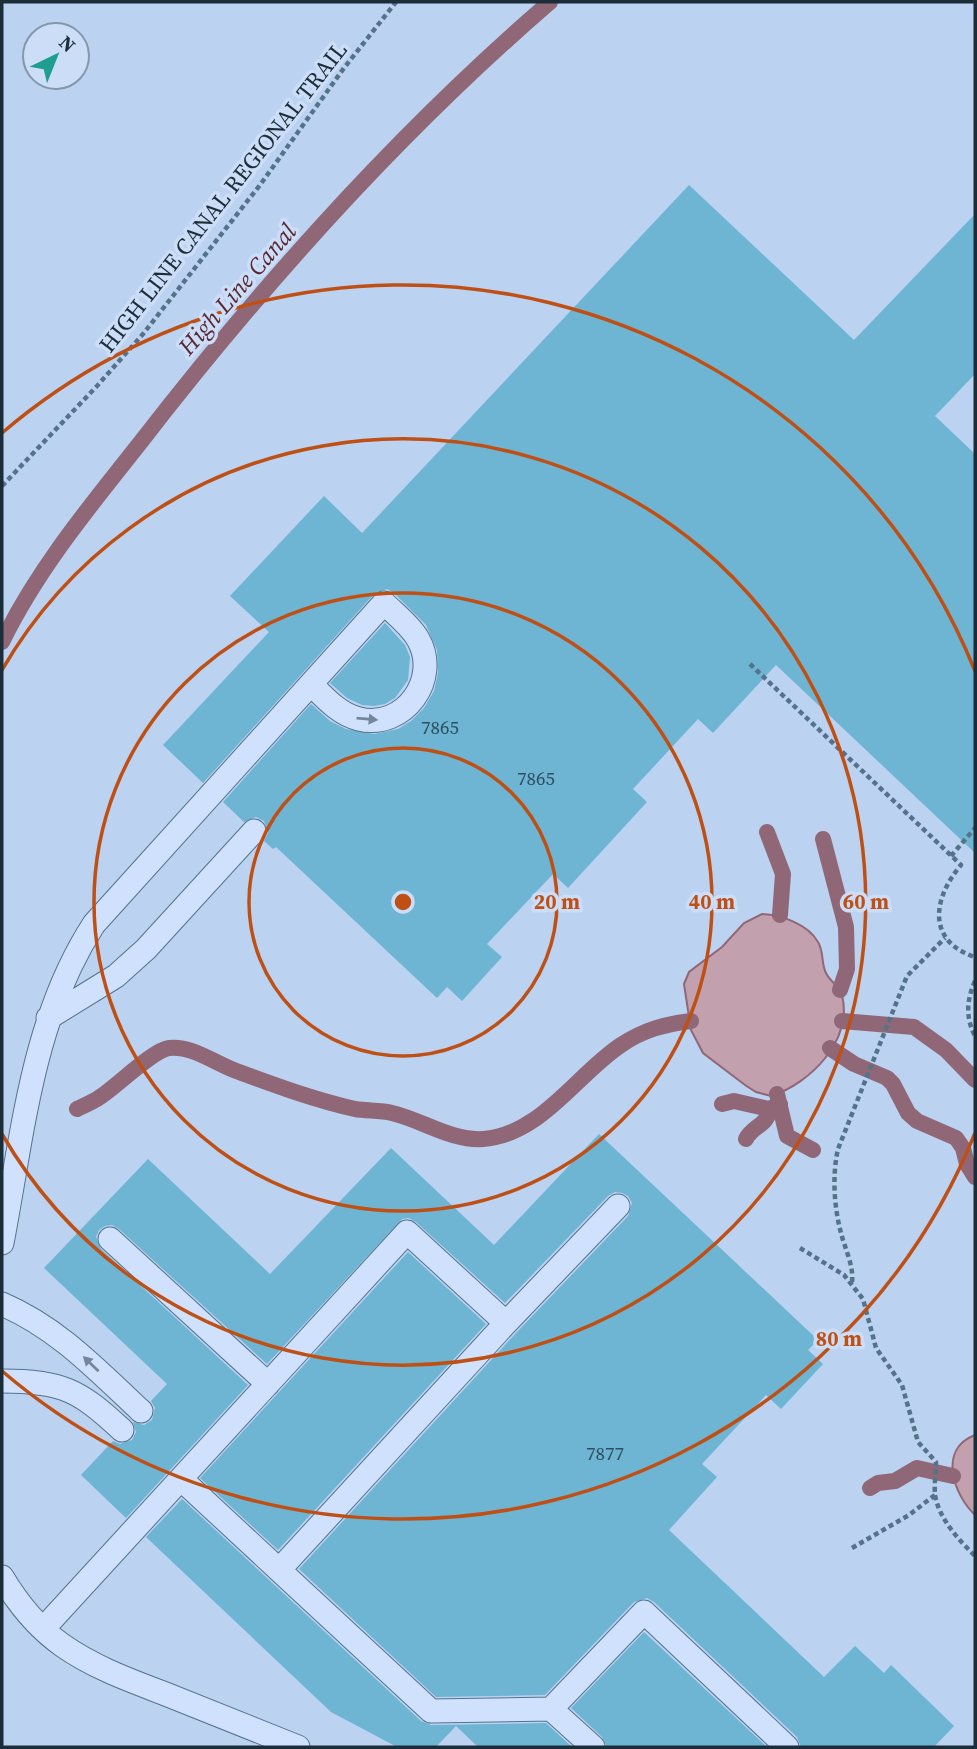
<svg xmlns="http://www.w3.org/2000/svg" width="977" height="1749" font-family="'Source Serif 4',serif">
	<rect width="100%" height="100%" fill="#bbd2f1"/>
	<!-- water -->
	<path fill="#c2a0ae" stroke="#906776" stroke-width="2" d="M762 914C781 915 808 924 818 942 824 951 821 964 826 973 830 982 839 985 842 995 853 1040 811 1083 771 1096L756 1092 745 1085 703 1053 691 1030 684 984 689 972 722 947 744 923Z
		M975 1435V1515C953 1494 938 1449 975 1435Z"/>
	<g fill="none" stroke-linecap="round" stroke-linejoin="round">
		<!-- stream -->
		<path stroke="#906776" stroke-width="16" d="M2 642C37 570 90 506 140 443 263 284 398 133 550 2
			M767 832 783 874 780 915
			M823 839 846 927 847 969 840 990
			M842 1021 914 1027 946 1050 975 1080
			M830 1048 854 1064 887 1078 893 1084 908 1113 917 1121 956 1138 963 1148 967 1164 975 1177
			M777 1094 787 1136 813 1150
			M722 1104 734 1101 769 1109 780 1104
			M77 1109C85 1105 93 1102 100 1097 117 1086 153 1050 169 1048 193 1045 217 1065 239 1072 277 1086 315 1100 355 1109 367 1111 380 1110 392 1113 422 1120 451 1141 483 1139 541 1135 577 1074 621 1045 643 1030 665 1024 691 1021
			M746 1139C752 1126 769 1125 769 1109
			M870 1488 878 1483 895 1481 917 1468 953 1476"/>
	</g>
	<!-- building -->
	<path fill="#6eb4d3" d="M689 185 854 340 975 214V374L935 416 975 454V853L776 665 713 733 698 719 633 789 647 802 568 888 553 874 487 944 502 957 462 1001 447 987 437 998 276 847 273 849 264 841 268 833 264 821 256 817 244 822 223 802 311 704 330 721 346 729 374 734 398 729 411 721 424 708 434 691 438 673 437 650 426 625 394 593 387 589 374 594 203 783 163 745 269 632 230 596 324 496 362 533Z
		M385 623 405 645 410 657 408 680 395 698 385 704 374 706 362 705 347 698 330 683Z
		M599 1134 818 1340 808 1350 823 1364 781 1409 766 1395 702 1464 717 1477 669 1530 824 1677 855 1646 884 1673 891 1665 954 1726 934 1747H801L797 1737 654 1602 647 1598 634 1602 545 1695 436 1697 299 1569 516 1333 628 1216 632 1203 628 1196 622 1193 615 1192 608 1196 505 1303 416 1222 409 1218 402 1219 267 1364 119 1229 112 1225 105 1226 99 1230 96 1237 101 1249 248 1385 126 1518 81 1475 113 1441 120 1444 132 1440 136 1432 133 1422 144 1425 152 1420 155 1408 151 1401 167 1384 44 1268 148 1159 270 1274 391 1148 494 1245Z
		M408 1252 486 1324 278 1550 200 1478Z
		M182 1499 421 1721 431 1725 546 1723 572 1747H478L456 1726 436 1747H397L331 1712 146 1537Z
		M644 1632 767 1747H607L602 1737 571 1708Z"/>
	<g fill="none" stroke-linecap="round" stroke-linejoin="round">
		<!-- service casing -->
		<g stroke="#54738a" stroke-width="25">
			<path id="service" d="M48 1018 116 976 146 949 254 831
				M110 1239 268 1384
				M2 1243C23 1134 32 1019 94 924L384 603C395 614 410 625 418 639 441 679 404 730 359 719 339 714 325 698 311 684
				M2 1304C58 1328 97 1370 141 1411
				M2 1381C62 1381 79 1390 122 1430
				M181 1479 279 1570 506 1323
				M279 1570 431 1711 551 1709 593 1747
				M2 1577C17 1602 38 1628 62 1645 93 1667 129 1680 163 1693 208 1711 253 1729 298 1747
				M43 1629 407 1232 506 1323 618 1206
				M551 1709 644 1612 787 1747"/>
		</g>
		<!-- path -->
		<path stroke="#54738a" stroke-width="4.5" stroke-dasharray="5 3.5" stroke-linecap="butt" d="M2 486 97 386 143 334 260 185 344 68 396 2
			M750 664 961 865C933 898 926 941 975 957
			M951 856 975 828
			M975 981C967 999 965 1017 975 1036
			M800 1248 844 1275 863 1299 876 1348 902 1385 918 1442 936 1462C936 1472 934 1485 935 1495 939 1519 959 1540 975 1556
			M852 1282C854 1266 845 1249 841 1233 834 1207 832 1175 838 1149L907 976 945 938
			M852 1548 909 1515 935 1495"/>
		<!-- service -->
		<use href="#service" stroke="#cfe1fc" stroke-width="23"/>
	</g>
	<!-- one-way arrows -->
	<defs><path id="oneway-solid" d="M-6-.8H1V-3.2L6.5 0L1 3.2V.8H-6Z" transform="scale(1.75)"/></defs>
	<g fill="#74879a">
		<use href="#oneway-solid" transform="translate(367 719) rotate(5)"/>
		<use href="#oneway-solid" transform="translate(91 1364) rotate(-136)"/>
	</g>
	<!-- distance rings -->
	<g fill="none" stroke="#bf5015" stroke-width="3.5">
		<circle cx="403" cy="902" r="154"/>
		<circle cx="403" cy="902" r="309"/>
		<path d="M2 670A463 463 0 1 1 2 1134"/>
		<path d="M975 1133A617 617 0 0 1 2 1371M2 433A617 617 0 0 1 975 671"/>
	</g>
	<g text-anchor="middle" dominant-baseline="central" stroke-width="7" stroke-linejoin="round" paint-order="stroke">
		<!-- number labels -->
		<g font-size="19" fill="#2f4f5f">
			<text x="440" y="727">7865</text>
			<text x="536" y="778">7865</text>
			<text x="605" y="1453">7877</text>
		</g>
		<!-- street labels -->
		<g font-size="23" fill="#1a2d38" stroke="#ccddf8">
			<text transform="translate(223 197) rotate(-52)">HIGH LINE CANAL REGIONAL TRAIL</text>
		</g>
		<!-- water labels -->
		<g font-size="24" font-style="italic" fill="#592830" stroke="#ccddf8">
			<text transform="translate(237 289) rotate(-49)">High Line Canal</text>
		</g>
	</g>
	<circle cx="403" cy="902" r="10" fill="#bf5015" stroke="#ccddf8" stroke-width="3.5"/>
	<g font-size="21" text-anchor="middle" font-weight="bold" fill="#bf5015" stroke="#ccddf8" stroke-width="7" stroke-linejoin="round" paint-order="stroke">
		<text x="557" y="909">20 m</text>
		<text x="712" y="909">40 m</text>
		<text x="866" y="909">60 m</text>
		<text x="839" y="1346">80 m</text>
	</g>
	<!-- border -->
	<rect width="977" height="1749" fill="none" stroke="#1a2d38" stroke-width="7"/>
	<!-- north arrow -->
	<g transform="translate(56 56) rotate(43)"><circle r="33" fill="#ccddf8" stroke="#8597ab" stroke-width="2"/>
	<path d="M0-5L12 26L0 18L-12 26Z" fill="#1f9e8f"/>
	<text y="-10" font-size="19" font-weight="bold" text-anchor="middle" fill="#1a2d38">N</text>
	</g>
</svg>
